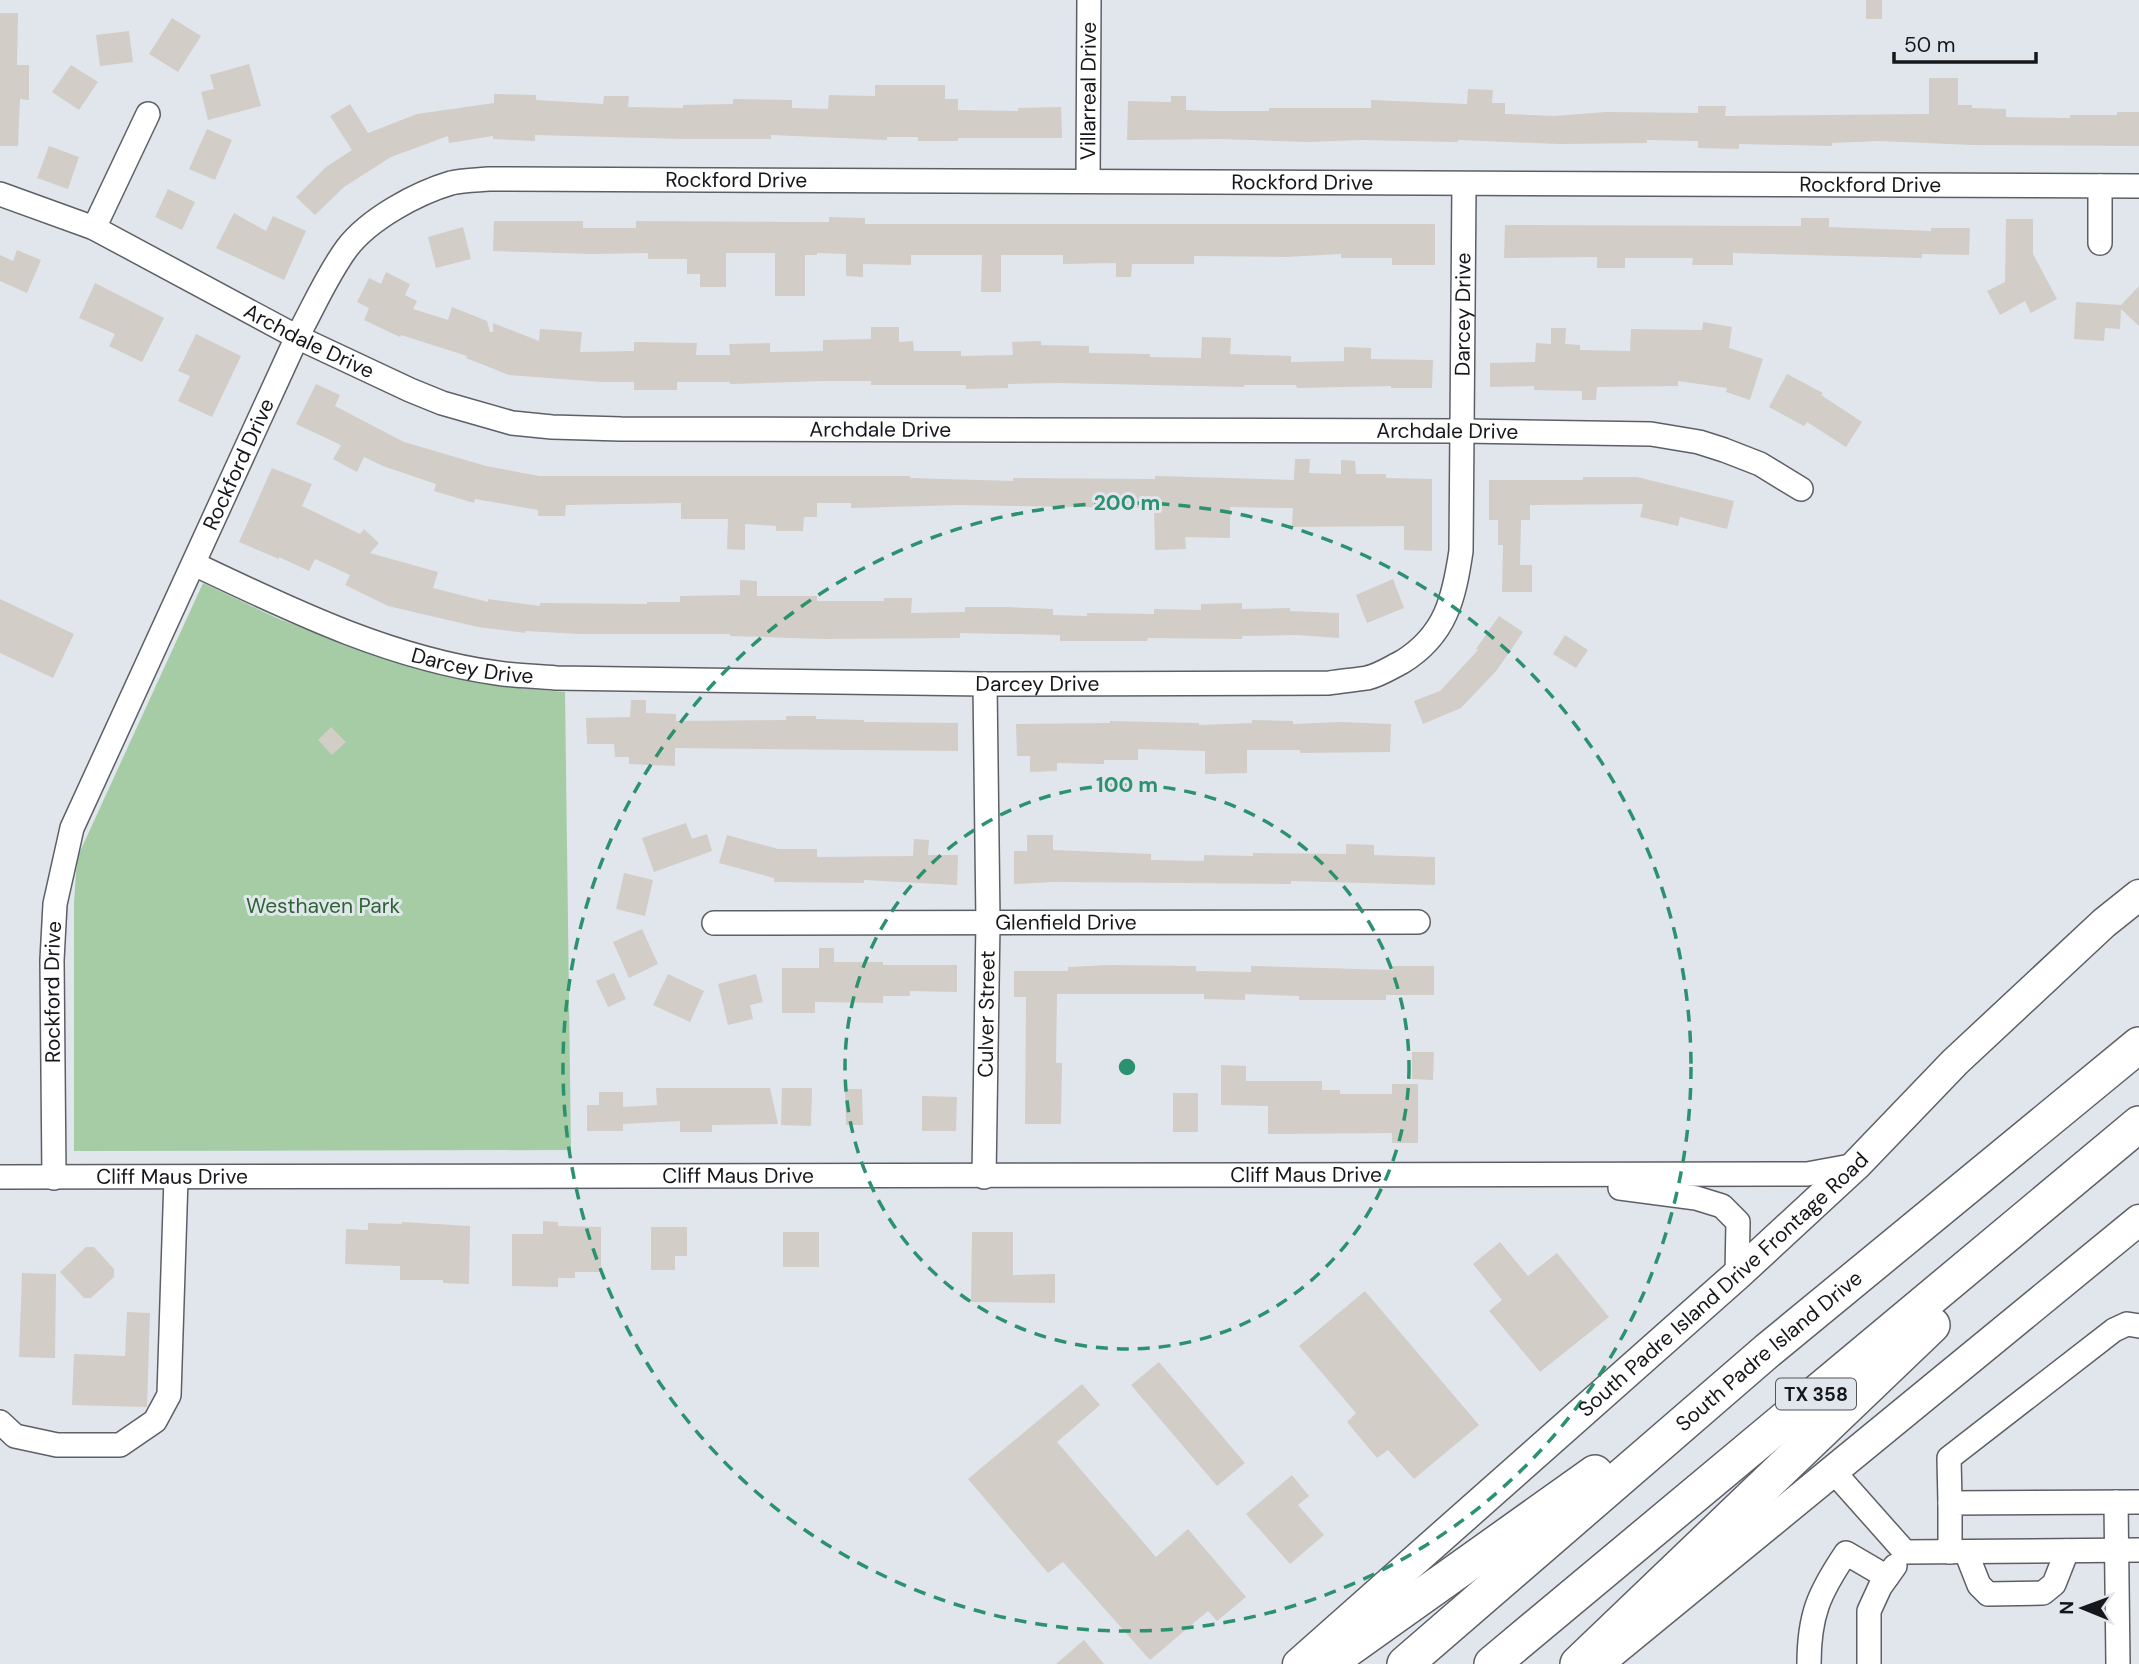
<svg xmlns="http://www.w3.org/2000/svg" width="2139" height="1664" font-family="'DM Sans',sans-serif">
	<rect width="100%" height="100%" fill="#e1e6ed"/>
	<!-- green -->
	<path fill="#a6cca6" d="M203 583 279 619 419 670 505 687 565 692 571 1150 74 1151V903L77 858Z"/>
	<!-- building -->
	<path fill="#d2cdc6" d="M1866 0H1882V19H1866Z
		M0 13H18L17 65H29V100L20 99 18 146H0Z
		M172 18 201 36 178 72 149 54Z
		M129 31 133 62 100 66 96 35Z
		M249 64 261 106 208 120 201 92 214 89 210 75Z
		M71 65 98 82 79 110 52 92Z
		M1929 78H1958V105H1972V108L2006 109V117L2070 118V115H2117V112H2139V146L1972 145 1879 141 1832 143V146L1739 144V149L1698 148V141L1647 140V143L1560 144 1458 140V142L1361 140 1309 142 1220 139 1127 140 1128 101 1171 102V96H1186V110L1215 111H1269V108H1371V100L1467 104 1468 89 1493 90 1492 103H1505V114L1554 116 1606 112 1698 113V106H1726L1725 116 1929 114Z
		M875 85H945V99H958V110L1018 111V108L1061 107 1062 138H958V141H918V137H887V140L771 135V139H684L535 135V141L493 139V136L449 143 448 136 391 157 344 187 315 215 296 197 326 167 352 150 330 116 350 104 368 133 417 114 494 103V94L536 95V100L603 104 604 96H629L628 107 683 108V105L733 104V99L792 100V108L828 109 829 95 875 96Z
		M207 129 232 140 215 180 189 169Z
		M49 146 79 157 68 189 37 178Z
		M168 189 195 202 182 230 155 217Z
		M234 213 266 231 273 216 306 231 284 280 216 248Z
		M829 217 865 218V224H1435V265H1392V258H1341V254L1286 257 1194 256V264H1132L1131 277H1116V263L1063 264V255H1001V292H981L982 255H911V265L863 264V277L846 276V254L817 253V255H805V296H775V253H726V287H700V274H687V259H648V253L593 254 493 251 494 221H583V228H636V221L829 222Z
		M1801 218H1829V227L1931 231V228H1970L1969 255 1922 254V258L1733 253V265H1692L1693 258H1625V268H1597V257L1504 258 1505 225 1801 226Z
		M2006 219H2033V254L2057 299 2031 313 2025 301 2000 315 1987 291 2005 282Z
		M463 227 471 259 436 268 428 237Z
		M17 250 41 260 27 293 0 281V255L13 261Z
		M386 272 410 284 405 295 417 301 413 309 448 320 452 307 487 321 490 332H493V323L539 341 540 329 582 332 580 352 634 351V342L697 343 696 355H730L729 344 770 343V352L823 351V340L871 339V327H899V342L913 341 914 351H961V356L1013 355 1012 342 1041 341V345L1089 346V353L1150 354V357L1201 358 1202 337 1231 338 1230 354 1291 356V362L1344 361V347L1371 348V359L1433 360 1432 388H1391V386L1297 388 1296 385H1244V387L1060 383 1008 384V388L966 389V385H871V381H824L730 384V382H677V390H634V382H601L509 375 466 358 467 356 401 335 400 337 364 320 369 308 357 302 369 278 381 284Z
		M95 283 164 318 142 362 109 346 115 334 79 318Z
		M2139 286V326L2121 309 2120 329 2105 328 2104 341 2074 339 2076 302 2121 305Z
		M1703 322 1732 327 1729 348 1763 359 1750 400 1726 392 1727 388 1678 381V386L1597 387 1596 400H1582V391L1534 390V386L1490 387V363L1535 362 1536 343 1551 344V328H1566L1565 344 1580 345V350L1630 351 1631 329 1702 330Z
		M196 334 241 356 212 417 178 401 190 376 178 371Z
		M1787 374 1823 393 1821 395 1862 422 1846 447 1807 422 1804 426 1769 407Z
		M316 384 340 395 335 406 404 442 486 466 539 476H910V478L1013 481V478L1155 479V476L1294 480 1295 459H1310L1309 473 1341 474V460L1355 461 1356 474H1386V478L1432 479V551L1404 550V526L1292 527 1293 508 1230 507V538L1185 537 1186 549 1155 550 1154 508 959 505 851 508V503H817V517H804L803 531H776V526L745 524V550L727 549 728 519H681V503L566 505 565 516H538V510L475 499 474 503 434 491 436 484 383 466 364 457 357 472 333 459 341 445 296 424Z
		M272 468 312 484 302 506 360 534 364 529 379 543 370 553 438 572 433 588 488 602V599L540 606V603L647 604V602H680V596L740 595V580L757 581V596H817V601H884V598H912L911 613 965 612V607H1007L1053 609V615L1087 616V613L1154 614V609L1201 610V604L1242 603V609L1290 608V611L1339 613V638L1297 635 1242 636V639L1148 638 1147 641H1060V635L960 633V638L823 639 730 636V634H580L525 631V633L478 627 388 606 345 585 350 575 315 559 309 571 279 557V559L239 542Z
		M1583 477H1637L1734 501 1727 529 1680 517 1678 526 1640 517 1643 504 1530 505V520H1521L1520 565H1532V592H1502L1503 545H1498V520H1489V480H1583Z
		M1393 579 1404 608 1367 623 1356 595Z
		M0 599 74 634 53 678 0 653Z
		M1499 616 1523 632 1497 670 1461 708 1423 724 1414 701 1440 691 1478 650 1476 649Z
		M1565 635 1588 650 1576 668 1553 654Z
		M631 700H646V713L676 714V721L786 720V716H816V719L864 720V722L958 723V751L675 748V766L629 764V757H615L614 744H587L586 718 630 717Z
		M1252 720 1293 721V724L1341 722 1391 724 1390 752 1300 753V750H1247V773L1205 774V751L1138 749V760H1104V764L1057 763V771L1030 772V756H1017L1016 724 1110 723V721L1199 723V725L1252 723Z
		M331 727 346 742 332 755 318 740Z
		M686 823 692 839 707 834 712 851 654 872 642 838Z
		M727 835 778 849H817V857L913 856 914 839 929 840 928 855H958L957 885 864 880V883L774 882V878L719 863Z
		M1027 835H1053V850L1151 854V860L1204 861V855L1253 856V853L1346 854V844L1374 845V855L1435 857V885L1291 881V884L1054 882 1014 884V851H1027Z
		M624 873 653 880 645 916 616 909Z
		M642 929 658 964 629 978 613 942Z
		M819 948H834V962H883V965H957V992L910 991V996H883V1003L815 1002V1013H782V968H819Z
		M1109 965 1196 966V971L1251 972V966L1393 970V966H1434V995H1386V1000H1299V996L1245 994V1000L1204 999V994H1057L1056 1063H1062L1061 1124H1025L1026 997H1014V971H1068V967Z
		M614 973 626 999 608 1007 596 981Z
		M668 974 704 991 690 1022 653 1005Z
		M756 974 763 1002 750 1005 753 1019 728 1025 718 984Z
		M1412 1052H1434L1433 1080 1412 1079Z
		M1221 1065 1246 1066V1081H1322V1090H1340V1094H1392V1084H1418V1143H1392V1133L1268 1134V1106L1221 1105Z
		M656 1088H770L778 1124 712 1125V1132H680V1121L623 1124V1131H587V1105H599V1092H623V1107L657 1105Z
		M782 1088H812L811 1126 781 1125Z
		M845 1089H862L863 1125H846Z
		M1173 1093H1198V1132H1173Z
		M922 1096 957 1097 956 1131H922Z
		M543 1221 558 1222V1226L601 1227V1272H575V1278H558V1287L512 1286V1234H543Z
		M402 1222 470 1226 469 1284 443 1283V1280H400V1266L345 1264 346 1229 368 1230V1223L402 1224Z
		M651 1227H687V1256H675V1270H651Z
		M783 1232H819V1267H783Z
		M972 1232H1013V1275L1055 1274V1303L971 1302Z
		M1500 1242 1528 1276 1557 1253 1609 1317 1540 1372 1489 1311 1502 1300 1473 1264Z
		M86 1247H94L114 1269V1277L91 1298H84L60 1272Z
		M22 1273 56 1274 55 1358 19 1357Z
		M1365 1291 1479 1425 1414 1479 1388 1450 1377 1458 1347 1422 1356 1413 1299 1346Z
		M127 1312 150 1313 147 1407 72 1405 74 1354 125 1356Z
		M1159 1362 1245 1463 1217 1486 1131 1385Z
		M1082 1384 1100 1405 1057 1442 1156 1557 1188 1529 1246 1597 1217 1621 1208 1611 1150 1660 1063 1562 1048 1573 968 1479Z
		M1292 1475 1309 1496 1298 1505 1324 1535 1290 1564 1246 1514Z
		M1084 1640 1104 1664H1056Z"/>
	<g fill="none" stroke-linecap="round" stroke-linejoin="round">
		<!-- minor casing -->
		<g stroke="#5c6066" stroke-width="26">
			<g id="minor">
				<path id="s1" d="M1088 180 1089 0"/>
				<path id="s2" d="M0 194 94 228 297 337 410 390 442 403 512 423 552 427 621 429 1462 431 1651 434 1699 442 1724 450 1760 464 1801 489"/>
				<path d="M94 228 148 114"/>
				<path d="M2100 243V186"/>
				<path id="s3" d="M194 564C291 610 389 658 497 673 516 676 536 676 556 678L985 684 1329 683C1341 681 1354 680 1367 678 1380 675 1390 668 1402 662 1446 635 1454 598 1461 551L1464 185"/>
				<path id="s4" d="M714 923 1418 922"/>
				<path id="s5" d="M0 1177 1807 1174 1856 1165"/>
				<path id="s6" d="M984 1177 988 922 985 684"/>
				<path id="s7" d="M54 1178 52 960 55 904 72 828 297 337C313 308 327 275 347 248 369 219 417 193 451 183 463 180 477 180 489 179L2139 186"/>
				<path d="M1620 1188 1696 1198 1722 1206 1738 1222 1737 1275"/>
				<path d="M0 1422 15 1436 57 1445H120L155 1421 169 1395 176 1178"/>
				<path d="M1833 1471 1905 1552 2139 1550"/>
				<path d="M2116 1502 2118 1664"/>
				<path d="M1950 1503 1949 1458 2114 1330 2127 1324 2139 1326"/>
				<path d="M1950 1552V1503L2139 1502"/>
				<path d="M1966 1552 1979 1585 1988 1594 2043 1593 2054 1584 2067 1551"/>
				<path d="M1809 1664C1809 1615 1819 1593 1846 1553L1887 1577"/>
				<path d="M1869 1664V1611L1880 1587 1895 1566"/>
			</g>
		</g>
		<!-- major casing -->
		<g stroke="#5c6066" stroke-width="33">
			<g id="major">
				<path d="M1611 1653 2139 1220"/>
				<path id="s8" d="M1298 1664 1737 1275 1856 1165 1955 1062 2104 923 2139 895"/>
			</g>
		</g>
		<!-- highway casing -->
		<g stroke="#5c6066" stroke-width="38">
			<g id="highway">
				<path d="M1327 1664 1595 1473"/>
				<path id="s9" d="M1405 1664 1767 1351 2139 1045"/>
				<path d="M1492 1664 2139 1124"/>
				<path d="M1578 1664 1932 1325"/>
			</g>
		</g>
		<!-- minor -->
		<use href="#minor" stroke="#fff" stroke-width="23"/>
		<!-- major -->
		<use href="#major" stroke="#fff" stroke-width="30"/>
		<!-- highway -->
		<use href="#highway" stroke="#fff" stroke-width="35"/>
	</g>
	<!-- distance rings -->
	<g fill="none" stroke="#2b916e" stroke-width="3.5" stroke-dasharray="12 9">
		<circle cx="1127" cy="1067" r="282"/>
		<circle cx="1127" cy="1067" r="564"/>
	</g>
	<g text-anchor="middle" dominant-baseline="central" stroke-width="6" stroke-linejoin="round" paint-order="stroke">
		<!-- shield labels -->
		<rect fill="#e1e6ed" stroke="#535559" stroke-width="2" x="1776" y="1378.5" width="80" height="31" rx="5"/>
		<g font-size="19" font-weight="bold" fill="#16171a">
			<text x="1816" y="1394">TX 358</text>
		</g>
		<!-- street labels -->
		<g font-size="21" fill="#16171a" stroke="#e1e6ed">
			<text stroke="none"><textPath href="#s1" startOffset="89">Villarreal Drive</textPath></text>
			<text stroke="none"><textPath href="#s7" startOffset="1404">Rockford Drive</textPath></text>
			<text stroke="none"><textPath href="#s7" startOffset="1970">Rockford Drive</textPath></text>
			<text stroke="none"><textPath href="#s7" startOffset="2538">Rockford Drive</textPath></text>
			<text stroke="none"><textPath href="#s3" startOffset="1600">Darcey Drive</textPath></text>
			<text stroke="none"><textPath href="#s2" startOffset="343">Archdale Drive</textPath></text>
			<text stroke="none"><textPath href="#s2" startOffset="931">Archdale Drive</textPath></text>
			<text stroke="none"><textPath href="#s2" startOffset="1498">Archdale Drive</textPath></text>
			<text stroke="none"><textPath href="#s7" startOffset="752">Rockford Drive</textPath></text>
			<text stroke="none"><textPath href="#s3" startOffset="298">Darcey Drive</textPath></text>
			<text stroke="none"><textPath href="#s3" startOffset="864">Darcey Drive</textPath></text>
			<text stroke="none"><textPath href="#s4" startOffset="352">Glenfield Drive</textPath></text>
			<text stroke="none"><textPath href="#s7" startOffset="186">Rockford Drive</textPath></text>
			<text stroke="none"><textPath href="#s6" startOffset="163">Culver Street</textPath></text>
			<text stroke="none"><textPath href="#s5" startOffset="1306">Cliff Maus Drive</textPath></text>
			<text stroke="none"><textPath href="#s5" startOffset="738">Cliff Maus Drive</textPath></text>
			<text stroke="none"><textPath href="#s5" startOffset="172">Cliff Maus Drive</textPath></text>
			<text stroke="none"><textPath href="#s8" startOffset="570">South Padre Island Drive Frontage Road</textPath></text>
			<text stroke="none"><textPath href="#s9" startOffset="480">South Padre Island Drive</textPath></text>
		</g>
		<!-- park labels -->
		<g font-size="21" fill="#2d6430" stroke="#e1e6ed">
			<text x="323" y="906">Westhaven Park</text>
		</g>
	</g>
	<circle cx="1127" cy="1067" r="10" fill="#2b916e" stroke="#e1e6ed" stroke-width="3.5"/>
	<g font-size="21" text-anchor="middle" font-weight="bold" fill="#2b916e" stroke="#e1e6ed" stroke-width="6" stroke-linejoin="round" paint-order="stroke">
		<text x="1127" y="510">200 m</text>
		<text x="1127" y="792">100 m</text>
	</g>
	<!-- north arrow -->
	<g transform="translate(2083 1608) rotate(271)" stroke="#e1e6ed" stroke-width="5" paint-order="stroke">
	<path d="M0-5L12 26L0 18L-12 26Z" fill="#16171a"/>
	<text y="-10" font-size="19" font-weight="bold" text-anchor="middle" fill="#16171a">N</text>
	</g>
	<!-- scale -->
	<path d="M1894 52v10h142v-10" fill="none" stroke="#16171a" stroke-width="3.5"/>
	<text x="1904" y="52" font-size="21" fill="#16171a" stroke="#e1e6ed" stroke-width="5" paint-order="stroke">50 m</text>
</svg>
